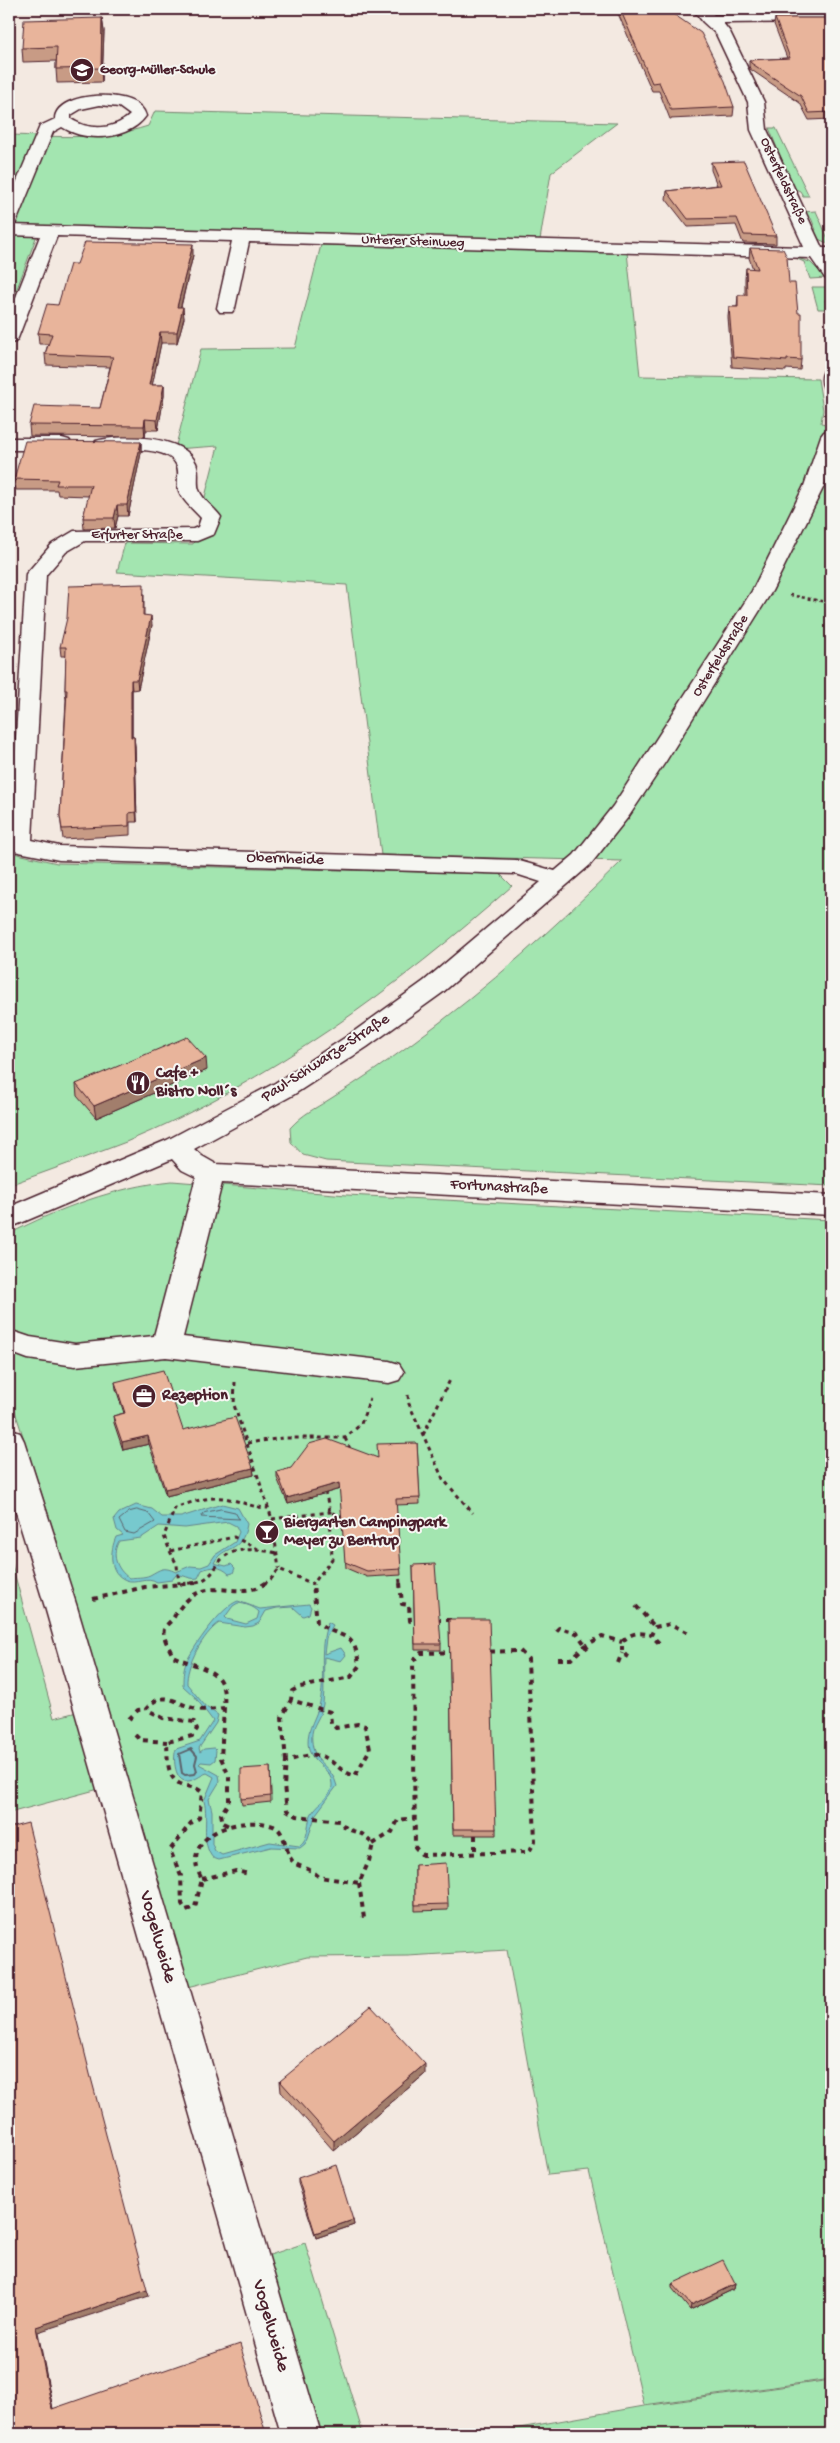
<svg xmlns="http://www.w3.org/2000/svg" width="840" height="2443" font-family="'Gochi Hand',sans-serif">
	<rect width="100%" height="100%" fill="#f3e9e1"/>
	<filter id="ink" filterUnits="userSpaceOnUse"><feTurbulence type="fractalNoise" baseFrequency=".02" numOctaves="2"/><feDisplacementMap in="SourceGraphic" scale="10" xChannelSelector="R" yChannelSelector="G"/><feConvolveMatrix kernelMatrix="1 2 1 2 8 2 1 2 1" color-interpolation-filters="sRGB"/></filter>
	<g filter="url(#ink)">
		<!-- green -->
		<path fill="#a3e5b0" stroke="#76826e" d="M155 111 617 123 551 173 540 240 9 227V135C56 136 102 141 148 126Z
			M769 128H776L809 196H803L800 191 793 188Z
			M816 211 829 241 831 245 812 236 811 233 816 230 811 218 804 216 802 212Z
			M9 234 37 235 9 310Z
			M321 245 627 252 640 376 818 379 823 410 821 423 831 425V1186L326 1161 303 1155 291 1142 290 1128C304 1113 313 1110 330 1099 359 1081 387 1062 415 1041 489 987 556 926 622 861L381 855 347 585 117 572 125 543 193 544 218 446 175 449 201 349 295 348Z
			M791 256 810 262 826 278 810 279 804 262Z
			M812 287H829L831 298 825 300 827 309H818Z
			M9 852 57 863 500 874 512 886C397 988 269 1082 126 1142 87 1157 48 1171 9 1185Z
			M172 1181 347 1195 831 1220V2379L644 2405 589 2171 548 2175 507 1950 408 1956 307 1957 188 1987 57 1541 9 1393V1234C59 1208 116 1187 172 1181Z
			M9 1554 54 1718 77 1712 99 1789 9 1813Z
			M305 2243 363 2434H317L264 2257Z
			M831 2380V2434H503L508 2430 644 2406Z"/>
		<!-- water -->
		<path fill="#77c9ce" stroke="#65858d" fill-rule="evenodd" d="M222 1504 238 1508 247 1524C242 1555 223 1544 214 1563L226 1566 231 1564 235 1568 233 1573 229 1574C221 1566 212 1566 202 1570L198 1578C189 1580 184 1574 176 1575L172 1580 157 1582C147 1575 136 1584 126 1580 108 1573 110 1551 116 1537L123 1535 117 1530 114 1519 119 1513 136 1505 152 1509 162 1517H181ZM228 1522 236 1526 239 1532 235 1542 215 1555 209 1564 201 1567 190 1566 176 1572C163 1566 161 1569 150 1575 144 1578 135 1577 129 1578 116 1569 111 1554 119 1541L141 1538 159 1526 185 1528Z
			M238 1601 260 1609 309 1604 311 1607 309 1614 303 1616 293 1607 277 1608 266 1611 259 1623 253 1626 245 1627 219 1623C203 1634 186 1665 187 1684L206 1707 218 1715 216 1723 199 1748 200 1752 204 1749 214 1748 216 1750 215 1760 211 1763 201 1762 199 1764 219 1775 220 1781 209 1799 212 1811V1844L215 1851 222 1855 270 1842 299 1846C310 1838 306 1826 311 1815 316 1804 333 1796 332 1784 332 1769 313 1764 309 1750 305 1732 314 1722 319 1706 327 1678 317 1651 328 1622L333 1625 326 1638 324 1654 341 1648 346 1655 341 1661 324 1657C323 1672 325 1688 323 1704 320 1723 308 1724 313 1748 317 1766 332 1766 337 1786L316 1814 308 1838 305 1844 300 1848 271 1847 219 1860 213 1858C200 1843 209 1819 204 1801L214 1777 207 1773C200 1775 194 1782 185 1781 174 1779 173 1756 176 1749L200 1741 213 1721 195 1697 183 1686C183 1678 183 1671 186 1663 193 1647 222 1606 238 1601ZM238 1603C246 1604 253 1606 259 1612L257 1619 246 1624 227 1619 225 1617 233 1606Z"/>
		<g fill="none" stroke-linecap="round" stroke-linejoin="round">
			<!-- shore-far1 -->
			<path stroke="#5c636c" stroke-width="1" d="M221 1509 235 1512 239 1519 201 1517 204 1513Z
				M137 1510 148 1513 155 1522 134 1534 125 1532 119 1520 129 1512Z"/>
			<!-- shore -->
			<path stroke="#5c636c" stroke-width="2" d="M191 1749 197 1756 195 1764 197 1771 195 1774 185 1775 182 1773 179 1754Z"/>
			<!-- minor casing -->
			<g stroke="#4a1f2b" stroke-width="3">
				<path id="minor" d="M693 9H708L714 15 831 14V22L723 23 730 32 764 102 767 130 822 248H831V258H828L831 262V279L825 278 811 258 249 242 235 308 232 312H220L217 308 232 241 57 236 18 338 15 342 9 343V315L40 236 9 235V200L40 126 55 119C55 90 140 87 146 116 129 140 86 143 62 127L53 132 17 220 15 224 10 225 804 247 751 130 748 102 716 34 703 22ZM100 105 119 107 130 115C114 130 89 131 71 119V115L81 109Z
					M831 369V390L824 388C821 382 821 377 824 371Z
					M831 430V464L824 486 772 591 666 761 629 816 590 865 442 993 367 1047 293 1095 194 1149 202 1156 216 1164 831 1195V1215L222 1183 183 1337 389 1361 399 1364 404 1372 399 1380 389 1383 166 1357 75 1366 28 1359 9 1352V1330L30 1337 75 1344 154 1336 196 1177 182 1170 172 1159 9 1228V1207L167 1140 275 1083 349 1035 424 981 541 882 516 874 59 860 9 850 26 574 52 544 74 531 193 529 198 527 201 518C193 509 180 499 178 487 177 479 180 471 176 464 166 445 121 450 103 451L96 449 93 445 96 441C122 434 183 435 196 463 200 472 196 482 199 490 203 501 215 508 221 517L214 534 197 541H85L66 552 46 575 32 840 59 846 516 860 555 871 574 855 613 806 752 591 804 486 821 436 824 432Z
					M9 438H62L69 440 72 444 69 448 62 450H9Z
					M9 1429 20 1433 24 1441 77 1607 321 2434H281L45 1607 9 1489Z"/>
			</g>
			<!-- path-far2 -->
			<path stroke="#4a1f2b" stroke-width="2.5" stroke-dasharray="3 3" stroke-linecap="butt" d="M790 595 831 603"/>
			<!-- path-far1 -->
			<path stroke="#4a1f2b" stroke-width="3" stroke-dasharray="4 4" stroke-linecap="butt" d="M235 1382 234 1405 272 1519 279 1569
				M408 1395 409 1404 443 1479 473 1513
				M423 1435 451 1378
				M345 1438 351 1451
				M247 1443 283 1438H345L361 1424 370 1398
				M325 1491 330 1512 344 1517
				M272 1519 330 1512 332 1559 313 1584
				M258 1549 234 1537 170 1551 164 1536 175 1508C192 1502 211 1495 229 1499 243 1502 254 1508 268 1508
				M170 1551 177 1565 179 1584
				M399 1571 400 1584
				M180 1584C195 1583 206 1582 214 1570 217 1566 220 1560 224 1557 238 1546 261 1550 277 1553
				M264 1584 271 1579 279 1569 313 1584"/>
			<!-- path -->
			<path stroke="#4a1f2b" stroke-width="4" stroke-dasharray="5 5" stroke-linecap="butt" d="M266 1583C234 1604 205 1568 175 1615 173 1620 168 1623 165 1627 160 1634 170 1649 173 1656 200 1670 228 1666 224 1708 215 1709 205 1711 196 1709 176 1704 164 1688 146 1709L163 1718 194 1722 197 1729 192 1736 167 1742C168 1757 165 1779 183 1785 190 1787 196 1787 202 1792L199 1818 191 1823 170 1850 181 1876 182 1904 186 1910 195 1907 202 1879C176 1836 241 1814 273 1826 285 1830 285 1849 291 1859 296 1868 309 1866 319 1877L359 1883 369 1861 373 1844 362 1834 347 1829 339 1821 297 1816 287 1810 284 1786 286 1761C295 1759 308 1754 317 1755 330 1756 339 1772 355 1776L370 1749 365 1726 358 1724 336 1728 331 1723 330 1712 291 1700 292 1691 300 1687 351 1677 359 1666C355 1628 341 1641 317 1622L313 1584 311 1583
				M400 1583 402 1604 409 1605 410 1621H417
				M93 1599 145 1587 196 1583
				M636 1606 655 1627
				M436 1620H452
				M556 1631 559 1628 577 1633 588 1649
				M659 1643 651 1635 655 1627 670 1624 689 1633
				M520 1651 528 1659 535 1841 529 1852 422 1855 415 1847 413 1661 421 1653Z
				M629 1657 622 1653V1642C631 1632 639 1632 651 1635
				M558 1659H571L585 1646 602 1636 622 1642
				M618 1663 622 1653
				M224 1708 221 1758 229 1776V1802L221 1814 223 1823 231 1827
				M129 1719 138 1710 146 1709
				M135 1735 140 1740 167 1742
				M286 1761 282 1717 291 1700
				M475 1835V1853
				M373 1844 392 1832 398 1820 414 1818
				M202 1879 236 1871 249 1874
				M359 1883 364 1918"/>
			<!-- minor -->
			<use href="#minor" fill="#f6f6f2" fill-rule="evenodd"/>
		</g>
		<!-- wall -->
		<path fill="#c89b85" stroke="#4a1f2b" d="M616 9H666L734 107 733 116 670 119 659 91H652Z
			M768 9H831V12L770 13Z
			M102 18 104 31 102 82 57 83 56 69V61L23 62 22 48Z
			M775 18H831V119L809 120 800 103 750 69 749 66V60L787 58 774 24Z
			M711 162 776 236V244L743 243 736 225 688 227 666 199 667 191 717 185 711 170Z
			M750 248 789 283 801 360 800 370 786 369V371L732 367 728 317 729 307H737L738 295H745V278L746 268 753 269 749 258Z
			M193 255 181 307 184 318 177 343H161L152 385H164V396L158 430H146L145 437 30 436 29 425 100 408 110 367 46 365 45 354 48 344H39L38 333 58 305 77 264Z
			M141 442V453L128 516H118L115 528 84 529 83 518 89 496 58 495 57 490H16L14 479Z
			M144 593V615L152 625 138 689 132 690V737H134L135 746 137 822H130V835L63 839 60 816 66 700 65 690 66 656H61L60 647Z
			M207 1070 96 1118 77 1096 76 1084Z
			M115 1382 183 1430 253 1468 254 1475 166 1496 149 1444 123 1450 114 1423 113 1416 124 1413 116 1389Z
			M417 1443 420 1504 396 1505 401 1575 367 1577 346 1568 340 1489 288 1504 277 1478V1472L378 1458Z
			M413 1565 441 1644V1650H415Z
			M449 1619 496 1829V1835H453Z
			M270 1767 271 1802 242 1805 241 1799Z
			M415 1865 448 1904V1910L415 1911Z
			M425 2074 334 2151 281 2092 280 2081Z
			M298 2178 353 2220 354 2225 316 2238 298 2183Z
			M672 2284H735L734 2289 690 2310 672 2288Z"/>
		<!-- shaded-wall -->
		<path fill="#a27e6c" stroke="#4a1f2b" d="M102 18 104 31 102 82 101 68Z
			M193 244V255L178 318 177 307Z
			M183 307 184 318 177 343V332Z
			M160 332 161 343 150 396 149 385Z
			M164 385V396L158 430 157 420Z
			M145 419 146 430 145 437 144 426Z
			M141 442V453L128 516 127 505Z
			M117 505 118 516 115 528 114 518Z
			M151 616 152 625 138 689 137 680Z
			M131 680 132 690V746L131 737Z
			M134 737 135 746 137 822 136 812Z
			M206 1058 207 1070 96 1118 94 1106Z
			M148 1436 149 1444 123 1450 122 1442Z
			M253 1468 254 1475 166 1496 165 1489Z
			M339 1483 340 1489 288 1504 287 1498Z
			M425 2064V2074L334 2151V2141Z
			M353 2220 354 2225 316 2238 315 2233Z
			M735 2284 734 2289 690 2310 691 2305Z
			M147 2290 149 2296 38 2332 54 2414 36 2327Z"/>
		<!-- building -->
		<path fill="#e8b49b" stroke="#4a1f2b" d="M620 9H666L701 33 725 81 734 107 671 110 659 82 652 83Z
			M102 18 101 68 56 69 57 47 22 48 24 20Z
			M775 18H831V112L809 113 801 96 751 63 749 60 790 58Z
			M744 161 776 236 744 235 737 218 688 219 667 191 721 185 711 162Z
			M85 242 193 244 177 307H183L177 332H160L149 385H164L157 420 145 419 144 426 29 425 34 406 100 408 113 357 45 354 52 334 38 333 47 304 58 305 70 264H77Z
			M750 248 783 249 787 257 789 283H795L798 313H801V360L787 359V361L733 357 729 307H738V295H747L746 268 758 269Z
			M25 441 141 442 127 505H117L114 518H83L91 485H56L58 480 14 479Z
			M144 584 143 615 151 616 137 680H131V737H134L136 812 129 813V826L62 829 60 816 67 690H65L66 647H60L67 618 69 586Z
			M187 1037 206 1058 94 1106 76 1084Z
			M163 1370 183 1430 235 1417 253 1468 165 1489 148 1436 122 1442 113 1416 125 1413 115 1382Z
			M327 1439 378 1458 377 1444 417 1443 420 1498 396 1499 401 1569 367 1571 345 1562 339 1483 287 1498 277 1472 291 1468 309 1444Z
			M435 1564 441 1644H415L413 1565Z
			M449 1619H489L496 1829H453Z
			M270 1767 271 1796 241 1799V1769Z
			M28 1823 90 2074 147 2290 36 2327 52 2409 240 2344 266 2434H9V1828Z
			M446 1863 448 1904 415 1905V1865Z
			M371 2006 425 2064 334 2141 280 2081Z
			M336 2165 353 2220 315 2233 298 2178Z
			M723 2260 735 2284 691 2305 672 2284Z"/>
	</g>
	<!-- icons -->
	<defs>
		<g id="school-disc" transform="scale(1.25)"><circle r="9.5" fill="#4a1f2b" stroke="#f6f6f2"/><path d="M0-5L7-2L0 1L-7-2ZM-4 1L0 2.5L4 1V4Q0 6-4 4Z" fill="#fff"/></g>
		<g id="restaurant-disc" transform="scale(1.25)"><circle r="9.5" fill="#4a1f2b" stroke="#f6f6f2"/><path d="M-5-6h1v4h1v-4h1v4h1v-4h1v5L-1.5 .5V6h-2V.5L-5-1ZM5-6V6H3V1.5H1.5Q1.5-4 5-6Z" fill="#fff"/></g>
		<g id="office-disc" transform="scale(1.25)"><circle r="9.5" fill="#4a1f2b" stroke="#f6f6f2"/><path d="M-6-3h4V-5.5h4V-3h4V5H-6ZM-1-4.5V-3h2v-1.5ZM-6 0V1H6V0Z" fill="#fff"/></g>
		<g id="bar-disc" transform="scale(1.25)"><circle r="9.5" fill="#4a1f2b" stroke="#f6f6f2"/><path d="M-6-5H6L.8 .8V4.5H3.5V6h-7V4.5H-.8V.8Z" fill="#fff"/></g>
	</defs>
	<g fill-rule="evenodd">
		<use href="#school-disc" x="82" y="70"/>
		<use href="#restaurant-disc" x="138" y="1083"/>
		<use href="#office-disc" x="144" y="1396"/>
		<use href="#bar-disc" x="267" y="1532"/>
	</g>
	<g text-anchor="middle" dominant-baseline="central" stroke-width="4" stroke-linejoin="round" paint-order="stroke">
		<!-- far-poi labels -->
		<g font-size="14" font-weight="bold" fill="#4a1f2b" stroke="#f6f6f2" text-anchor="start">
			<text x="100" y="70">Georg-Müller-Schule</text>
		</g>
		<!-- far-street labels -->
		<g font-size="14" fill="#4a1f2b" stroke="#f6f6f2">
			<text transform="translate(783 181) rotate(65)">Osterfeldstraße</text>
			<text transform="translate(413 242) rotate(2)">Unterer Steinweg</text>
			<text x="137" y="535">Erfurter Straße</text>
			<text transform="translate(721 656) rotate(-58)">Osterfeldstraße</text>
		</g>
		<!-- street labels -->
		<g font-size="16" fill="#4a1f2b" stroke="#f6f6f2">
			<text transform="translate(285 860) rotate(2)">Obernheide</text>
			<text transform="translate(326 1059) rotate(-33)">Paul-Schwarze-Straße</text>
			<text transform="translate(499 1188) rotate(3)">Fortunastraße</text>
		</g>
		<!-- poi labels -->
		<g font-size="16" font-weight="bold" fill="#4a1f2b" stroke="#f6f6f2" text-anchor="start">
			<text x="156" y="1074">Cafe +<tspan x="156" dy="18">Bistro Noll´s</tspan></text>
			<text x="162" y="1396">Rezeption</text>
			<text x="284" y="1523">Biergarten Campingpark<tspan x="284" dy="18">Meyer zu Bentrup</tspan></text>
		</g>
		<!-- near-street labels -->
		<g font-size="19" fill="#4a1f2b" stroke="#f6f6f2">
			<text transform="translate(157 1937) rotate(74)">Vogelweide</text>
			<text transform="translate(270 2326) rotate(74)">Vogelweide</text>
		</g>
	</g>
	<!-- margin -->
	<rect width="840" height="2443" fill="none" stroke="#f6f6f2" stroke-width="30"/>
	<rect x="15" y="15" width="810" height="2413" fill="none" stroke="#4a1f2b" stroke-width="2" filter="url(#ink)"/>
</svg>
